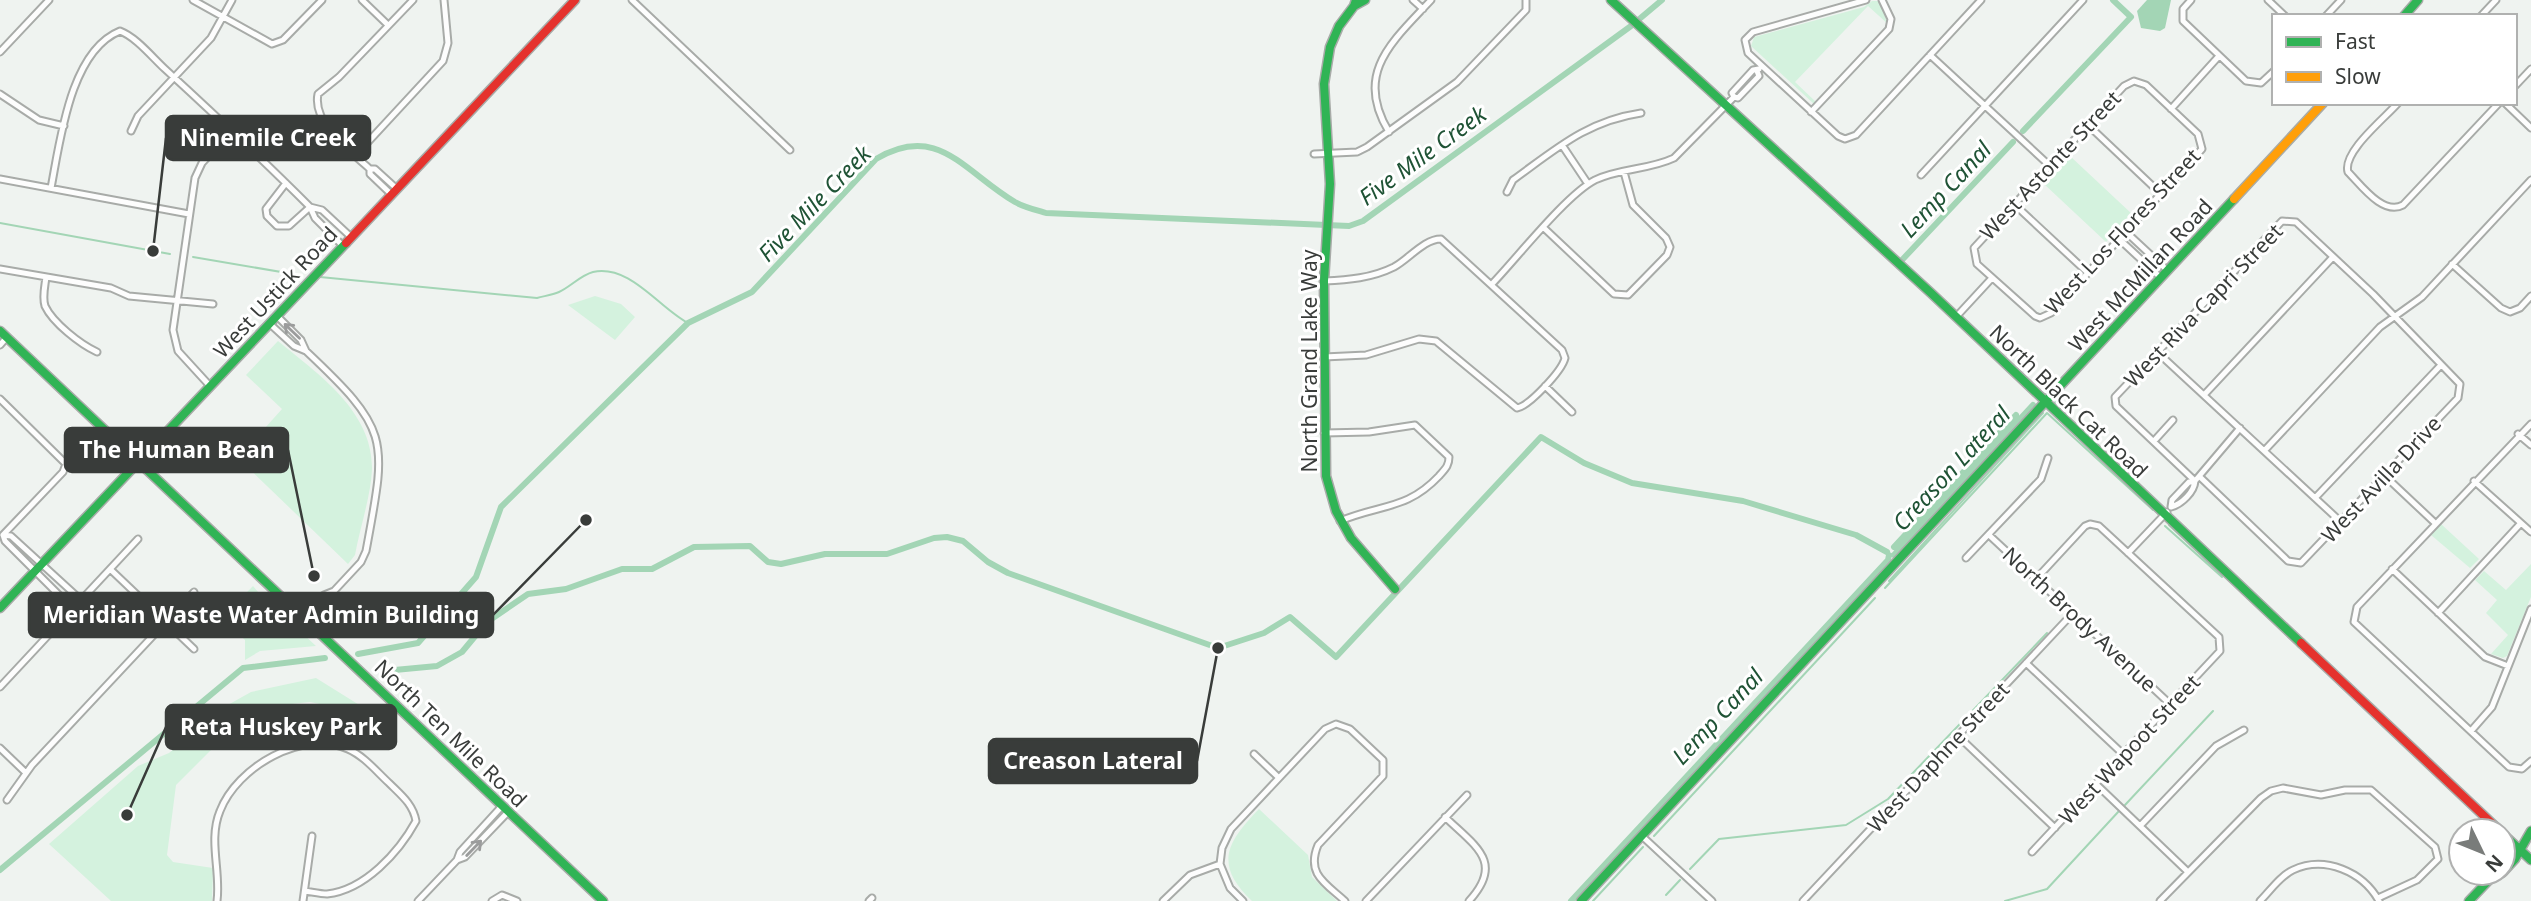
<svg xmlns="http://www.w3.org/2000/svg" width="2531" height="901" font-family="'Noto Sans',sans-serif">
	<rect width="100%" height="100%" fill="#eff3f0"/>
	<!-- green -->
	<path fill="#d4f2de" d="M1872 1H1879L1888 24 1868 6 1795 82 1816 102 1814 104 1751 46 1754 37 1864 7Z
		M2070 156 2132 214 2106 242 2044 184Z
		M595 296 621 304 635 317 615 340 568 305Z
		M278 341C318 374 373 411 372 469 371 496 360 527 355 555L348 564 238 458 282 409 246 375Z
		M2441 524 2479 559 2470 568 2431 535Z
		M2531 564V597L2507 656 2503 658 2491 654 2508 635 2486 613 2497 600 2475 580 2484 571 2506 590Z
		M253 586 259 593 316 646 260 651 245 660V640L222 618Z
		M316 678 377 716 310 702 283 705 255 717 216 745 176 785 167 855 173 862 213 868 212 901H111L49 844 138 766 169 753 226 706 251 692Z
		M1259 809 1308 855 1312 877 1337 901H1252C1214 865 1226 843 1259 809Z"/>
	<!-- water -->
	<path fill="#a3d5b5" d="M2147 0H2171L2165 28 2160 31 2141 28 2137 11Z"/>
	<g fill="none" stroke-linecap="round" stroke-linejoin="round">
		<!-- stream -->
		<path stroke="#a3d5b5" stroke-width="2" d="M0 223 170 254
			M193 257 293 274
			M320 277 537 298C544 296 552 295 559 292 570 287 581 275 593 272 630 264 659 308 688 323
			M2055 402 2067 394
			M2169 525 2222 575
			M2165 526 2222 577
			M1889 581 2043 413
			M1885 588 2047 413 2153 510
			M2125 805 2213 711
			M1654 836 1875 598
			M1690 869 1719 839 1846 825 1888 799 2047 633
			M1666 895 1680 880
			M1593 901 1643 847
			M2005 901 2047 889 2119 811"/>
		<!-- canal -->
		<path stroke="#a3d5b5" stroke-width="6" d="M2023 131 2131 17 2113 0
			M1902 260 2013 142
			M2045 393 2048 390
			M1894 547 2016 415
			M1894 555 2033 405
			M358 654 418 643 476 577 501 507 688 323 752 292 876 159C938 122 964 172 1015 202 1024 207 1036 210 1046 213L1349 226 1363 221 1631 26 1662 0
			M384 671 437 666 462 652 487 622 528 594 566 589 622 569H652L694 547 750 546 768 562 781 564 825 554H887L934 538 947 537 963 541 988 562 1008 573 1218 648 1264 633 1290 617 1336 657 1541 437 1584 463 1632 483 1743 501 1856 535 1887 552
			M0 870 243 668 325 658
			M1571 901 1888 560 1889 555"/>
		<!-- street casing -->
		<g stroke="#a8aba8" stroke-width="9">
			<path id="street" d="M193 0 272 44 283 40 322 0
				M362 0 388 25
				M632 0 790 150
				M1413 0 1423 9
				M1866 0 1753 32 1745 40 1748 53 1838 136 1845 139 1856 135 1981 0
				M2191 0 2183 9V21L2246 81 2261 83 2274 71
				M2268 0 2285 16
				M2326 16 2341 0
				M2481 16 2496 0
				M0 52 49 0
				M1930 55 2050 166
				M2134 81 2146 85 2198 134 2202 149 2051 313 2040 318 2035 316 1977 264 1974 248 2124 86Z
				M2515 86 2531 69
				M0 94 39 120 64 126
				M1734 97 1732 93 1753 70 1759 69
				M2398 103C2385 118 2342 152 2348 172 2361 185 2383 216 2403 205L2499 103
				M2505 103 2531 128
				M2171 109 2219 56
				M1811 112 1889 29 1891 19 1882 0
				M2088 125 2161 194
				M131 131 138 116 211 38 232 0
				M1389 132C1353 73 1393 41 1431 0
				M1562 145 1588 184
				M1314 154 1357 152 1367 147 1457 82 1526 10V0
				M355 156 443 61 448 43 444 0
				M370 169C350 151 312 123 318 94L339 77 413 0
				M1921 175 2083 0
				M0 179 189 214
				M51 188C60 142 70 51 120 31 136 37 152 57 165 69 214 114 263 160 310 207L289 226H277L267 216 266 209 286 183
				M1507 192 1513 180C1556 149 1587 121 1641 113
				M392 195 370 174V169H375L397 189
				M2014 204 2088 273
				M1544 228 1614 294 1628 295 1667 255 1670 247 1666 238 1633 205 1624 172
				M2126 232 2168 271
				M2119 239 2161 278
				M343 246 315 218 310 207 322 210 351 237
				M2452 264 2501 308 2510 312 2520 308 2531 296
				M0 269 111 288 129 296 213 304
				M46 277C45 286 42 297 45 306 53 323 80 344 97 352
				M1324 281C1348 280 1372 278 1394 267 1409 259 1424 239 1441 239L1562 350 1565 358C1562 371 1529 406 1517 408L1436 341 1419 339 1366 355 1324 357
				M1492 284C1517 258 1566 195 1595 180 1620 168 1649 170 1674 158L1734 97 1738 98 1759 76 1757 71
				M1956 317 1992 278
				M270 324 294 346 306 351 301 340 277 316
				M0 345 7 337
				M306 351C391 431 387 438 366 551L361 562 334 591
				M2156 351 2341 522
				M210 386 178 351 173 330 195 178 202 163 232 131
				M1545 386 1572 412
				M2204 395 2333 257
				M0 399 66 464 63 472 3 535
				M2531 424 2357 607 2354 622 2509 767 2522 769 2531 761
				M1324 433 1369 432 1415 425 1449 457C1449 466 1445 469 1439 476 1407 510 1381 504 1340 521
				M2518 434 2531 445
				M2154 441 2173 420
				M2264 451 2380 327 2422 297 2531 180
				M2385 476 2435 523
				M2195 481 2116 406 2115 397 2282 221 2296 222 2373 294 2460 384 2458 398 2301 563 2288 561 2200 477
				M2195 481 2189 482 2172 500 2171 507C2182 504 2194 492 2195 481L2240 428
				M2474 481 2531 532
				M2315 498 2441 365
				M1989 535 2170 704
				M2128 553 2167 512
				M1966 558 2041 479 2048 458
				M110 569 194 649
				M2392 569 2485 657 2508 666
				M334 591 330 601 317 615H310V609L324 595Z
				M73 609 5 541 3 535 11 536 81 600
				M2438 613 2521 523
				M2026 663 2124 755
				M0 687 138 539
				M2471 731 2492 707 2531 609
				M1958 736 2055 828
				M0 748 25 772
				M1254 754 1278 777
				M2096 784 2188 872
				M7 800 32 765 194 592
				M502 806 460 852 457 860 465 857 508 812
				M1445 817C1475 846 1505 862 1469 901
				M2140 826 2216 746 2244 730
				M1643 837 1712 901
				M2032 852 2220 651 2219 637 2099 526 2090 524 2085 526 2036 579
				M1220 864 1230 888 1243 901
				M217 901C221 871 208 840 220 811 237 767 302 729 348 749 364 756 376 771 389 783 401 795 413 804 416 821 399 852 365 890 327 894 321 894 312 892 305 891
				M303 901 312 836
				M418 901 457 860
				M492 901 502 895 517 901
				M869 901 872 898
				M1163 901 1190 875 1220 864 1222 848 1231 829 1325 729 1336 724 1350 729 1383 760V776L1318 845C1306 874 1325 883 1345 901
				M1366 901 1467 795
				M1803 901 2073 613
				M2160 901 2261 798 2271 791 2283 788 2321 795 2345 790H2371L2435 847 2438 859 2417 880 2378 898
				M2260 901C2270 891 2280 876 2293 870 2325 855 2363 872 2379 901"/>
		</g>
		<!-- fast casing -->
		<g stroke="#a8aba8" stroke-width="11">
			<path id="fast" d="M1356 0 1354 6 1365 0
				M1611 0 1931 293 2301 643
				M1354 6 1339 26 1330 47 1324 84 1330 184 1324 281 1326 476 1336 511 1351 538 1395 589
				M2404 16 2418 0
				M0 331 603 901
				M0 608 346 243
				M2503 834 2531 860
				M2503 859 2519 849
				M2503 872 2515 859 2531 831
				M1581 901 2234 199
				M2469 901 2489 880 2502 873"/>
		</g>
		<!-- slow casing -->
		<g stroke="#a8aba8" stroke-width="11">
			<path id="slow" d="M2234 199 2323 103"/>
		</g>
		<!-- jam casing -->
		<g stroke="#a8aba8" stroke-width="11">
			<path id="jam" d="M346 243 575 0
				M2301 643 2500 831"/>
		</g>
		<!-- street -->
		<use href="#street" stroke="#fdfdfd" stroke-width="5"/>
		<!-- fast -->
		<use href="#fast" stroke="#30b455" stroke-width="8"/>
		<!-- slow -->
		<use href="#slow" stroke="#ff9f0a" stroke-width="8"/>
		<!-- jam -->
		<use href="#jam" stroke="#e5322d" stroke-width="8"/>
	</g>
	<!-- one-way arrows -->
	<defs><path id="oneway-shaft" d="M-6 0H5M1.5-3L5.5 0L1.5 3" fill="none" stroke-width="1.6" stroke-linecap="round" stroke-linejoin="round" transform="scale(1.75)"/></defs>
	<g stroke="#9b9c9c">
		<use href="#oneway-shaft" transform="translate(292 331) rotate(-136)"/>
		<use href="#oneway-shaft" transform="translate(474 848) rotate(-46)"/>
	</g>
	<g text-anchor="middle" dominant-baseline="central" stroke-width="6" stroke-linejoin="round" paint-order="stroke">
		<!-- street labels -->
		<g font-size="21" fill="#393c3a" stroke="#fff">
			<text transform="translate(2050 165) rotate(-47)">West Astonte Street</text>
			<text transform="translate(2122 231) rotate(-47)">West Los Flores Street</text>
			<text transform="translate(2140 275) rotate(-47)">West McMillan Road</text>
			<text transform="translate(275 292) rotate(-47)">West Ustick Road</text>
			<text transform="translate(2203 305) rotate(-46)">West Riva Capri Street</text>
			<text transform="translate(1309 361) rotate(-90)">North Grand Lake Way</text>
			<text transform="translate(2069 401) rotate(44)">North Black Cat Road</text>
			<text transform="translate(2381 479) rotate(-47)">West Avilla Drive</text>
			<text transform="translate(2080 619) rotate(43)">North Brody Avenue</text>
			<text transform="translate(451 733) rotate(44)">North Ten Mile Road</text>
			<text transform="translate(2129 749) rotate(-47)">West Wapoot Street</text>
			<text transform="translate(1938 757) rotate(-47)">West Daphne Street</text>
		</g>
		<!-- water labels -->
		<g font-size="23" font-style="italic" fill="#1f5335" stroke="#fff">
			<text transform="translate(1422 155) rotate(-36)">Five Mile Creek</text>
			<text transform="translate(1945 189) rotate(-47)">Lemp Canal</text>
			<text transform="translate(814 203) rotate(-46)">Five Mile Creek</text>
			<text transform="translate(1951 468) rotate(-47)">Creason Lateral</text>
			<text transform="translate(1717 716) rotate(-47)">Lemp Canal</text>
		</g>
	</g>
	<!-- callouts -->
	<path fill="none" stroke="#393c3a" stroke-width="2.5" d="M153 251L166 138M314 576L288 450M586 520L493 615M127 815L166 727M1218 648L1197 761"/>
	<g fill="#393c3a" stroke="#fff" stroke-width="2.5">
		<circle cx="153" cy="251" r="7"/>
		<circle cx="314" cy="576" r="7"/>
		<circle cx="586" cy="520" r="7"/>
		<circle cx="127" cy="815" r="7"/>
		<circle cx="1218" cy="648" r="7"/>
	</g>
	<g fill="#393c3a" stroke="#393c3a" stroke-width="2.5">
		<rect x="166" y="116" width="204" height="44" rx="7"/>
		<rect x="65" y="428" width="223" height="44" rx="7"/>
		<rect x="29" y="593" width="464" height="44" rx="7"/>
		<rect x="166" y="705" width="230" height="44" rx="7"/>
		<rect x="989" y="739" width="208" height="44" rx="7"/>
	</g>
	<g font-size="23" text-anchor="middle" font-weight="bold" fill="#fff">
		<text x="268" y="146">Ninemile Creek</text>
		<text x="177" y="458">The Human Bean</text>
		<text x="261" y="623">Meridian Waste Water Admin Building</text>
		<text x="281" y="735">Reta Huskey Park</text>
		<text x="1093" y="769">Creason Lateral</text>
	</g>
	<!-- legend -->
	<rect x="2272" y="14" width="245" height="91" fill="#ffffff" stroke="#b0b1b0" stroke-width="2"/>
	<rect x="2286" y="37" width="35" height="10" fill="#30b455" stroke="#b0b1b0" stroke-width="2"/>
	<text x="2335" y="49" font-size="21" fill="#393c3a">Fast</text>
	<rect x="2286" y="72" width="35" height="10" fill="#ff9f0a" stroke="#b0b1b0" stroke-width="2"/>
	<text x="2335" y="84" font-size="21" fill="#393c3a">Slow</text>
	<!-- north arrow -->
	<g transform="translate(2482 852) rotate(133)"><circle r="33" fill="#ffffff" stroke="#b0b1b0" stroke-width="2"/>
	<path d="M0-5L12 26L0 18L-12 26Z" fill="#797c7a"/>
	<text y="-10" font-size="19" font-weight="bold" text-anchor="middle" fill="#393c3a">N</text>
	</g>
</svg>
